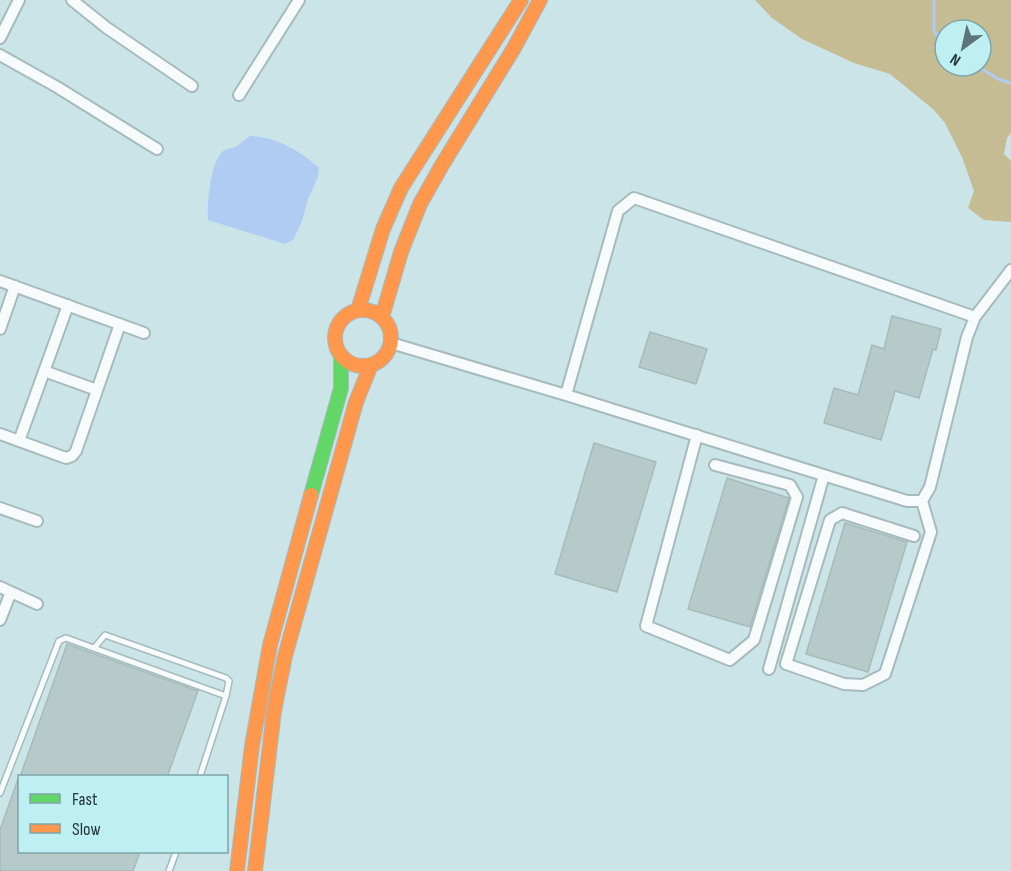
<svg xmlns="http://www.w3.org/2000/svg" width="1011" height="871" font-family="'Sofia Sans Condensed',sans-serif">
	<rect width="100%" height="100%" fill="#cae4e7"/>
	<!-- forest -->
	<path fill="#c5bc94" fill-rule="evenodd" d="M755 0H1011V133L1007 138 1004 154 1011 161V222L984 220 968 208 974 191 962 157 945 123 934 110 890 74 854 63 802 39 772 18ZM945 30H981V66H945Z"/>
	<!-- water -->
	<path fill="#b0ccf3" d="M250 136C275 136 301 151 319 168L318 177 308 199 301 224 293 240 285 244 208 220C207 204 210 164 222 152 226 148 230 149 235 147 240 145 245 139 250 136Z"/>
	<g fill="none" stroke-linecap="round" stroke-linejoin="round">
		<!-- stream -->
		<path stroke="#b0ccf3" stroke-width="3" d="M934 0V31L945 47
			M977 66 998 79 1011 83"/>
	</g>
	<!-- building -->
	<path fill="#b6caca" stroke="#a6bbba" stroke-width="1.5" d="M892 316 941 329 936 350 933 349 919 398 895 391 881 440 824 423 834 388 858 395 872 345 884 349Z
		M650 332 707 349 696 384 639 367Z
		M594 443 656 462 617 592 555 574Z
		M727 478 789 498 750 627 688 609Z
		M845 523 907 542 868 672 806 654Z
		M67 644 198 691 167 777H20Z
		M18 779 20 852H140L133 871H0V830Z"/>
	<g fill="none" stroke-linecap="round" stroke-linejoin="round">
		<!-- lane casing -->
		<g stroke="#a7bbbe" stroke-width="8">
			<path id="lane" d="M95 647 105 635 226 678 229 681 226 696 200 776
				M0 793 59 641 66 638 226 696
				M169 871 176 852"/>
		</g>
		<!-- street casing -->
		<g stroke="#a7bbbe" stroke-width="14">
			<path id="street" d="M72 0 107 28 192 86
				M0 38 19 0
				M0 55 57 87 157 149
				M239 95 299 0
				M0 281 144 333
				M0 329 15 286
				M391 343 566 395 907 501H922
				M44 371 97 390
				M566 395 618 211 634 198 975 317
				M0 434 66 458 72 456 76 451 120 324
				M697 435 646 626 730 660 754 640 797 497 790 485 715 465
				M19 441 68 305
				M0 508 37 521
				M914 536 842 513 830 520 786 664 844 684 863 685 885 674 931 532 922 501 930 487 967 337 975 317 1011 270
				M0 587 37 604
				M0 620 11 592
				M769 669 824 475"/>
		</g>
		<!-- fast casing -->
		<g stroke="#a7bbbe" stroke-width="16">
			<path id="fast" d="M311 495 341 388V356"/>
		</g>
		<!-- slow casing -->
		<g stroke="#a7bbbe" stroke-width="16">
			<path id="slow" d="M335 338a28 28 0 1 1 56 0a28 28 0 1 1-56 0Z
				M358 310 383 229 401 188 521 0
				M382 317 401 252 420 204 442 165 514 48 540 0
				M237 871 252 746 270 645 311 495
				M255 871 274 711 285 656 356 402 371 365"/>
		</g>
		<!-- lane -->
		<use href="#lane" stroke="#f7fbfb" stroke-width="5"/>
		<!-- street -->
		<use href="#street" stroke="#f7fbfb" stroke-width="10"/>
		<!-- fast -->
		<use href="#fast" stroke="#63d668" stroke-width="14"/>
		<!-- slow -->
		<use href="#slow" stroke="#ff974d" stroke-width="14"/>
	</g>
	<!-- legend -->
	<rect x="18" y="775" width="210" height="78" fill="#beeff3" stroke="#80a5a9" stroke-width="1.5"/>
	<rect x="30" y="794" width="30" height="9" fill="#63d668" stroke="#80a5a9" stroke-width="1.5"/>
	<text x="72" y="805" font-size="18" fill="#233739">Fast</text>
	<rect x="30" y="824" width="30" height="9" fill="#ff974d" stroke="#80a5a9" stroke-width="1.5"/>
	<text x="72" y="835" font-size="18" fill="#233739">Slow</text>
	<!-- north arrow -->
	<g transform="translate(963 48) rotate(213)"><circle r="28" fill="#beeff3" stroke="#80a5a9" stroke-width="1.5"/>
	<path d="M0-4.5L10 22L0 15L-10 22Z" fill="#5d7476"/>
	<text y="-9" font-size="16" font-weight="bold" text-anchor="middle" fill="#233739">N</text>
	</g>
</svg>
